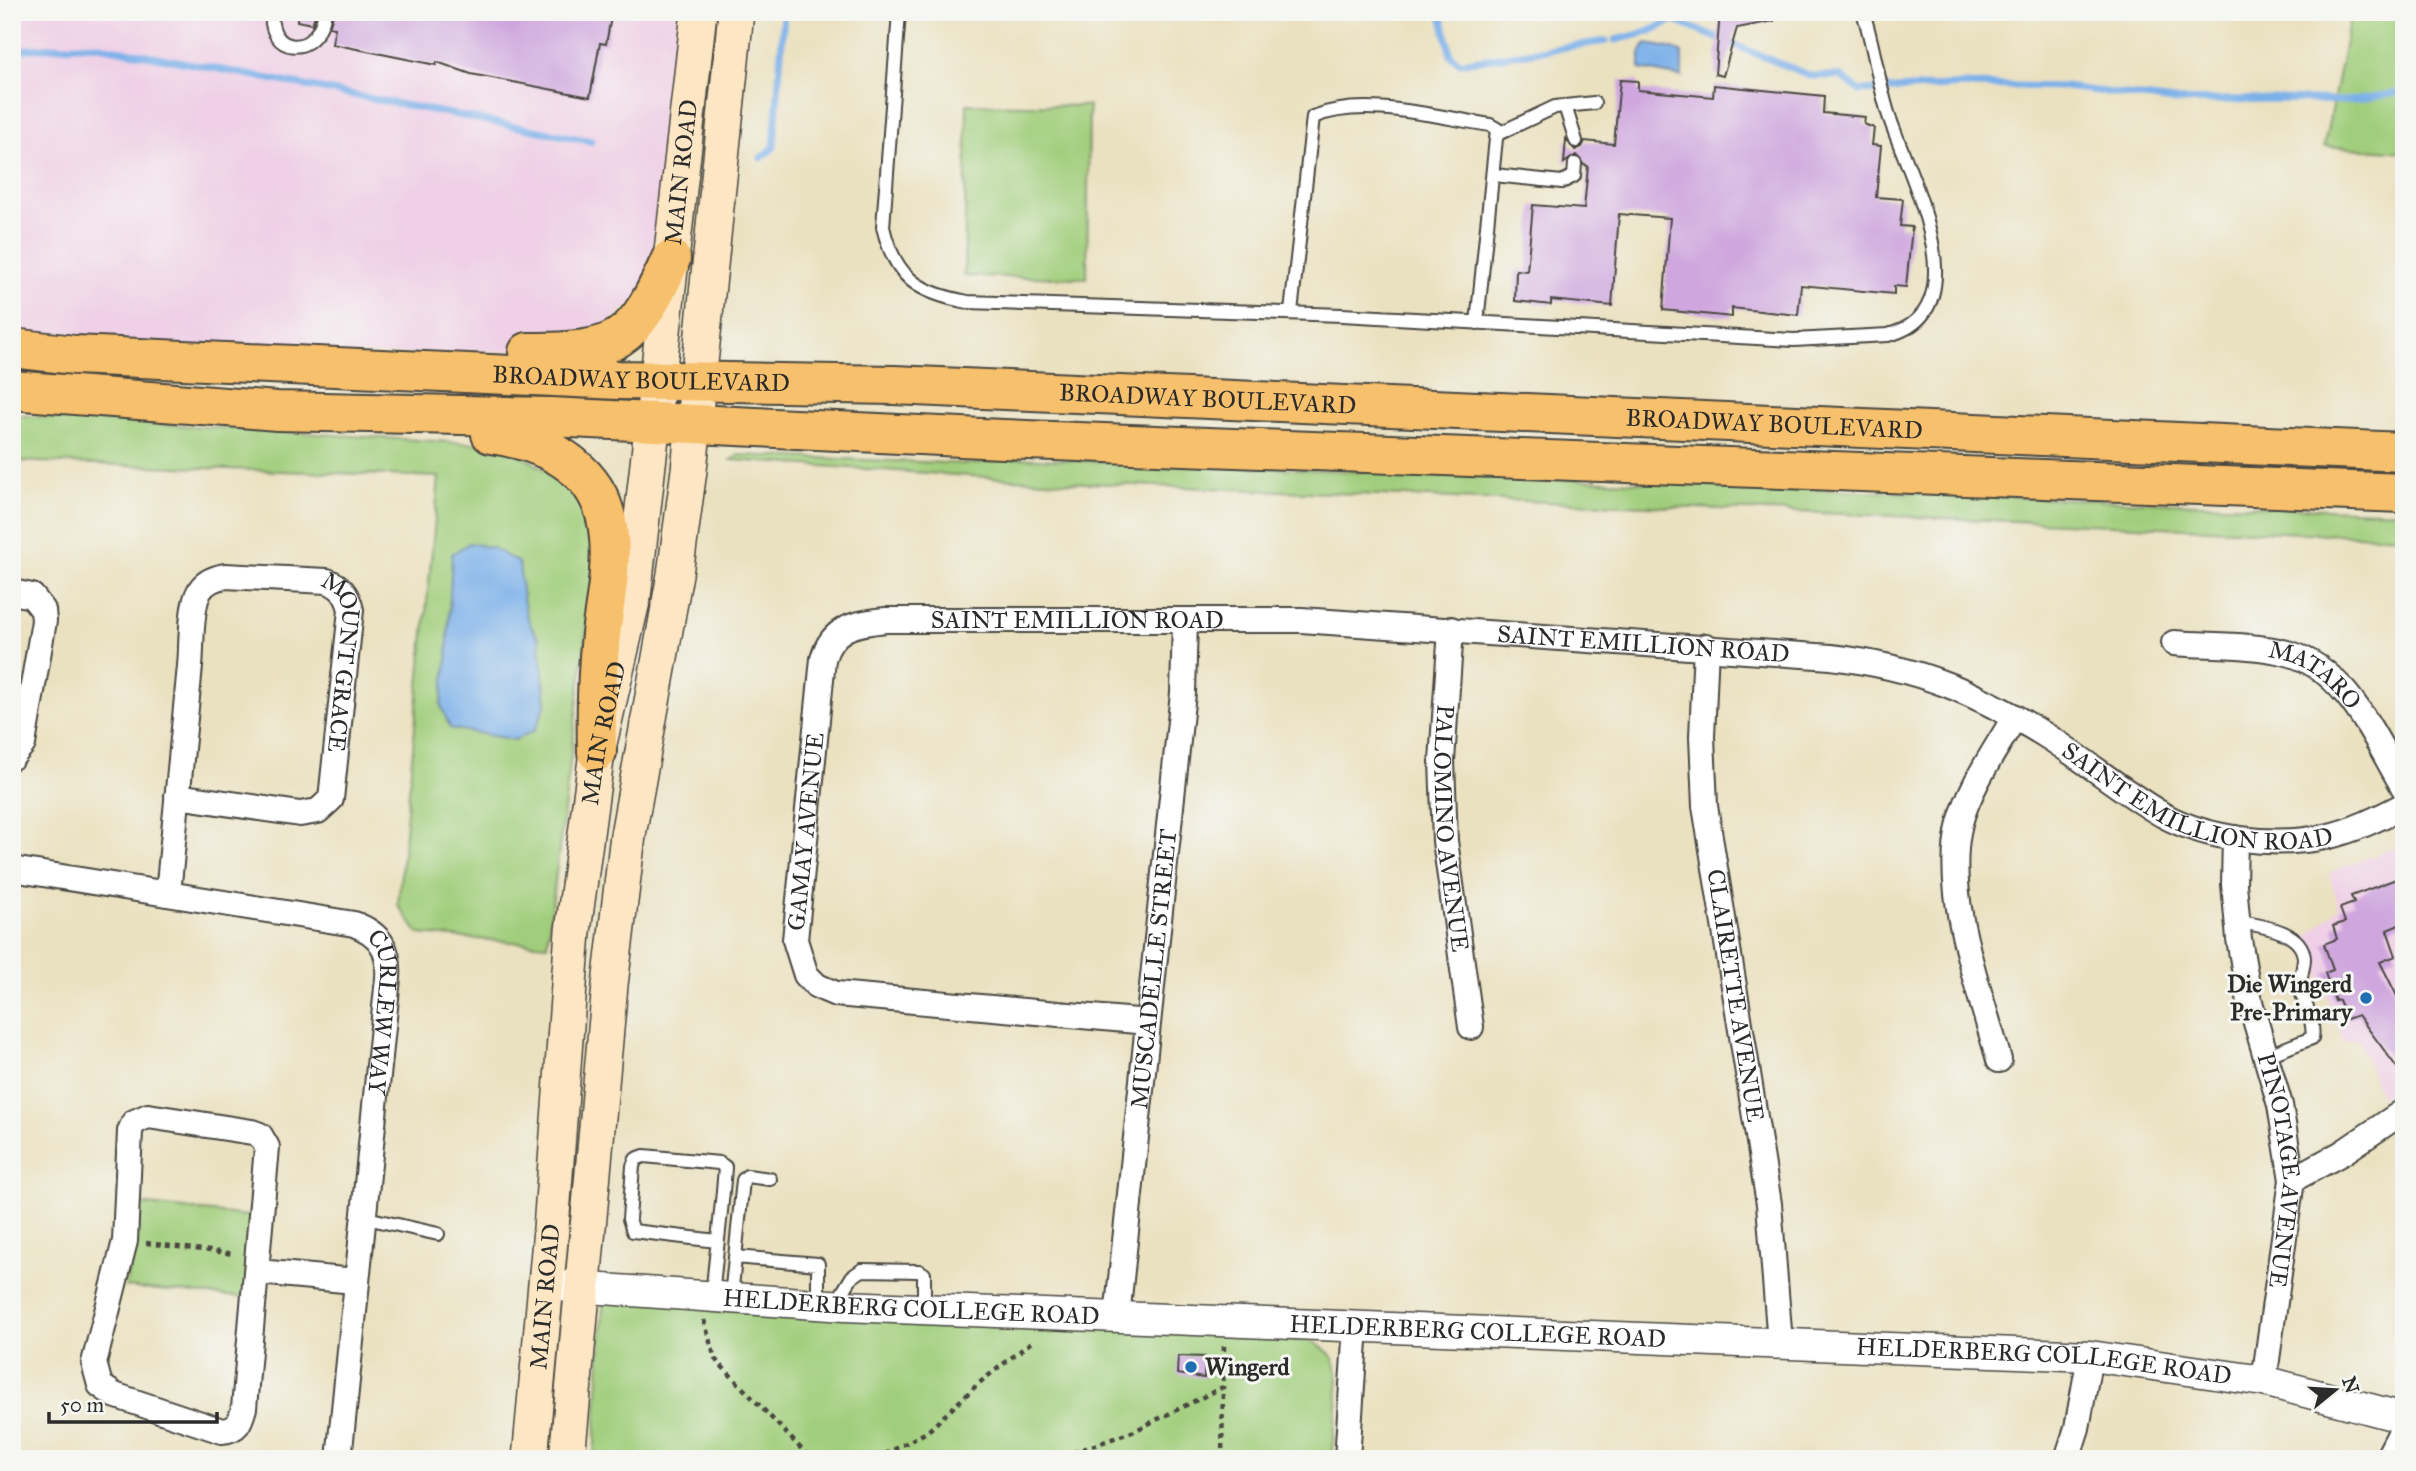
<svg xmlns="http://www.w3.org/2000/svg" width="2416" height="1471" font-family="'IM FELL Great Primer',serif">
	<rect width="100%" height="100%" fill="#f6f6f2"/>
	<filter id="ink" filterUnits="userSpaceOnUse"><feTurbulence type="fractalNoise" baseFrequency=".0143" numOctaves="2"/><feDisplacementMap in="SourceGraphic" scale="14" xChannelSelector="R" yChannelSelector="G"/><feConvolveMatrix kernelMatrix="1 2 1 2 8 2 1 2 1" color-interpolation-filters="sRGB"/></filter>
	<filter id="wash" filterUnits="userSpaceOnUse"><feTurbulence type="fractalNoise" baseFrequency=".00686" numOctaves="4" result="noise"/><feDisplacementMap in="SourceGraphic" scale="28" xChannelSelector="R" yChannelSelector="G"/><feGaussianBlur stdDeviation="1.57" result="paint"/><feColorMatrix in="noise" values="0 0 0 0 0 0 0 0 0 0 0 0 0 0 0 0 0 1.4 0 .05"/><feComposite in="paint" operator="in"/></filter>
	<g filter="url(#wash)">
		<rect width="100%" height="100%" fill="#eae1c0"/>
		<!-- built -->
		<path fill="#efd0e6" d="M12 12H698L664 276 577 349 266 357 12 344Z
			M2404 844V1080L2381 1098 2358 1038 2344 1043 2306 938 2339 907 2329 873Z"/>
		<!-- green -->
		<path fill="#a1ce7b" stroke="#667c53" stroke-width="2" d="M2351 12H2404V152L2324 146Z
			M967 104 1089 106 1087 278 964 276Z
			M12 415 482 444 510 449 578 489 595 536V565L547 945 419 934 398 905 439 477 12 461Z
			M739 455 973 464 1014 458 2404 512V537L1061 482 731 460Z
			M139 1204 257 1217 249 1298 125 1287 137 1234Z
			M604 1290 1311 1341C1321 1346 1331 1352 1335 1363 1343 1386 1333 1433 1331 1459H594Z"/>
		<!-- water -->
		<path fill="#7cb0e9" stroke="#546e8a" stroke-width="2" d="M1646 44C1653 45 1676 48 1682 53V77L1640 69V52Z
			M469 543 493 548 519 563C522 587 522 619 539 638L546 703 535 730 515 740 450 728 441 705 447 660 452 554Z"/>
		<g fill="none" stroke-linecap="round" stroke-linejoin="round">
			<!-- stream -->
			<path stroke="#7cb0e9" stroke-width="7" d="M1441 14 1451 56 1460 63 1606 41
				M1615 40 1648 32 1673 20 1724 41
				M1732 44 1811 76H1840L1860 91 1965 85 2065 87 2174 101 2279 99 2346 101 2404 92
				M12 50 94 45 591 141
				M761 158 774 147 784 12"/>
		</g>
		<g id="blocks">
			<!-- building -->
			<path fill="#cfa7de" d="M298 12H316L312 24 297 21Z
				M334 12H612L606 44 600 43 590 97 471 74 437 62 436 65 332 44 335 28 329 27Z
				M1720 12H1773L1774 21 1737 28 1723 76 1715 74Z
				M1620 80 1638 81V90L1713 97 1714 85 1824 96 1823 113 1865 117 1864 124 1874 128 1872 145 1881 146 1876 197 1903 199 1900 226 1912 227 1906 287 1894 286V294L1801 285 1798 315 1732 308V317L1663 310 1670 218 1619 214 1612 306 1551 300V305L1515 301 1516 270 1527 271 1533 205 1584 209 1588 166 1584 165 1576 155 1564 163 1566 139 1575 150 1582 147 1585 141 1614 144Z
				M2404 876V923L2387 930 2396 956 2380 962 2404 1010V1077L2358 1015 2347 1019 2339 1000 2335 1001 2325 973 2333 970 2324 944 2337 939 2333 926 2345 922 2340 908 2354 903 2351 896Z
				M1178 1356 1205 1357 1204 1378 1177 1374Z"/>
		</g>
	</g>
	<g filter="url(#ink)">
		<use href="#blocks" fill-opacity="0" stroke="#484641" stroke-width="2"/>
		<g fill="none" stroke-linecap="round" stroke-linejoin="round">
			<!-- service casing -->
			<g stroke="#484641" stroke-width="16">
				<path id="service" d="M272 12C267 53 316 61 325 12
					M899 12 883 227C895 278 918 293 968 302L1342 315 1794 340 1888 335C1983 311 1908 174 1889 116 1878 82 1874 46 1863 12
					M1565 106 1576 141
					M1498 134 1555 107 1594 103
					M1494 175 1562 182 1574 176 1575 164
					M1291 312 1313 117C1363 96 1437 117 1490 125L1497 129 1477 323
					M2236 921C2258 926 2302 929 2304 958 2304 970 2298 979 2301 991 2305 1005 2315 1023 2312 1038L2266 1056
					M362 1217 438 1234
					M735 1257 818 1264V1304
					M712 1297C716 1253 722 1210 725 1167L719 1163 644 1156 636 1159 633 1166 629 1219 633 1231 717 1241
					M731 1297 743 1180 747 1176 770 1179
					M835 1305 852 1277 862 1270 919 1271 924 1274V1308"/>
			</g>
			<!-- minor casing -->
			<g stroke="#484641" stroke-width="28">
				<g id="minor">
					<path d="M12 592 32 596 43 610 44 621 23 744 12 757"/>
					<path id="s1" d="M1451 629 1442 761 1445 841 1471 1027"/>
					<path id="s2" d="M2174 643C2211 646 2251 644 2287 653 2347 668 2375 740 2404 788"/>
					<path id="s3" d="M1706 646 1702 737 1705 806 1769 1204 1780 1343"/>
					<path id="s4" d="M2235 838 2234 884 2239 939 2250 1002 2280 1105 2292 1180 2264 1381"/>
					<path id="s5" d="M12 869 354 924C381 934 390 950 388 978L339 1459"/>
					<path id="s6" d="M168 894C175 818 182 742 190 666 192 647 190 608 199 592 204 582 214 578 225 576L327 581C342 586 348 596 351 610L331 799 318 811 300 814 177 796"/>
					<path id="s7" d="M1148 1022 836 994 817 986 806 975 795 940 823 659C832 627 855 623 886 620H1301L1831 657C1918 667 1979 693 2053 740 2090 764 2125 793 2163 815 2209 840 2274 847 2325 837 2353 831 2379 818 2404 805"/>
					<path d="M1999 1060C1980 990 1942 895 1960 823 1970 786 1995 751 2014 718"/>
					<path d="M148 1116 252 1132 260 1135 267 1147 244 1408C240 1422 238 1430 222 1431L114 1395 100 1385 94 1363 125 1241 130 1131 134 1122Z"/>
					<path d="M2292 1180 2342 1153 2404 1111"/>
					<path d="M258 1272 355 1281"/>
					<path id="s8" d="M1117 1317 1183 693 1185 621"/>
					<path d="M1347 1459 1356 1326"/>
					<path d="M2067 1459 2077 1428 2090 1356"/>
					<path d="M2387 1459 2404 1426"/>
				</g>
			</g>
			<!-- tertiary casing -->
			<g stroke="#484641" stroke-width="33">
				<g id="tertiary">
					<path id="s9" d="M560 1286 845 1306 2090 1356 2264 1381 2404 1418"/>
				</g>
			</g>
			<!-- secondary casing -->
			<g stroke="#484641" stroke-width="38">
				<g id="secondary">
					<path id="s10" d="M530 1459 551 1229 573 931 597 752 633 597 699 12"/>
					<path d="M567 1459 610 985 628 835 675 574 689 470 736 12"/>
				</g>
			</g>
			<!-- primary casing -->
			<g stroke="#484641" stroke-width="42">
				<g id="primary">
					<path id="s11" d="M12 348 75 355 619 380 894 385 2404 452"/>
					<path d="M528 352C619 352 633 343 671 259"/>
					<path d="M12 390 277 411 550 417 1003 439 2404 493"/>
					<path d="M491 434C550 442 605 471 609 538 612 570 605 602 601 634 597 673 596 713 597 752"/>
				</g>
			</g>
			<!-- path -->
			<path stroke="#484641" stroke-width="4.5" stroke-dasharray="5 5" stroke-linecap="butt" d="M146 1243 235 1254
				M704 1320 715 1359 811 1459
				M876 1459 927 1432 979 1383 1034 1340
				M1054 1459 1132 1432 1223 1387 1224 1345
				M1222 1459 1223 1387"/>
			<!-- service -->
			<use href="#service" stroke="#fff" stroke-width="12"/>
			<!-- minor -->
			<use href="#minor" stroke="#fff" stroke-width="24"/>
			<!-- tertiary -->
			<use href="#tertiary" stroke="#fff" stroke-width="30"/>
			<!-- secondary -->
			<use href="#secondary" stroke="#fce6c4" stroke-width="35"/>
			<!-- primary -->
			<use href="#primary" stroke="#f7c06c" stroke-width="38"/>
		</g>
	</g>
	<!-- markers -->
	<g fill="#1f6fb2" stroke="#f6f6f2" stroke-width="2.5">
		<circle cx="2366" cy="998" r="7"/>
		<circle cx="1191" cy="1367" r="7"/>
	</g>
	<g text-anchor="middle" dominant-baseline="central" stroke-width="6" stroke-linejoin="round" paint-order="stroke">
		<!-- street labels -->
		<g font-size="24" fill="#2b2b2b" stroke="#f6f6f2">
			<text stroke="none"><textPath href="#s10" startOffset="1297">MAIN ROAD</textPath></text>
			<text stroke="none"><textPath href="#s11" startOffset="630">BROADWAY BOULEVARD</textPath></text>
			<text stroke="none"><textPath href="#s11" startOffset="1197">BROADWAY BOULEVARD</textPath></text>
			<text stroke="none"><textPath href="#s11" startOffset="1764">BROADWAY BOULEVARD</textPath></text>
			<text stroke="none"><textPath href="#s7" startOffset="940">SAINT EMILLION ROAD</textPath></text>
			<text stroke="none"><textPath href="#s7" startOffset="1507">SAINT EMILLION ROAD</textPath></text>
			<text stroke="none"><textPath href="#s6" startOffset="527">MOUNT GRACE</textPath></text>
			<text stroke="none"><textPath href="#s2" startOffset="149">MATARO</textPath></text>
			<text stroke="none"><textPath href="#s10" startOffset="730">MAIN ROAD</textPath></text>
			<text stroke="none"><textPath href="#s7" startOffset="2095">SAINT EMILLION ROAD</textPath></text>
			<text stroke="none"><textPath href="#s1" startOffset="200">PALOMINO AVENUE</textPath></text>
			<text stroke="none"><textPath href="#s7" startOffset="495">GAMAY AVENUE</textPath></text>
			<text stroke="none"><textPath href="#s8" startOffset="350">MUSCADELLE STREET</textPath></text>
			<text stroke="none"><textPath href="#s3" startOffset="352">CLAIRETTE AVENUE</textPath></text>
			<text stroke="none"><textPath href="#s5" startOffset="450">CURLEW WAY</textPath></text>
			<text stroke="none"><textPath href="#s4" startOffset="338">PINOTAGE AVENUE</textPath></text>
			<text stroke="none"><textPath href="#s10" startOffset="163">MAIN ROAD</textPath></text>
			<text stroke="none"><textPath href="#s9" startOffset="352">HELDERBERG COLLEGE ROAD</textPath></text>
			<text stroke="none"><textPath href="#s9" startOffset="919">HELDERBERG COLLEGE ROAD</textPath></text>
			<text stroke="none"><textPath href="#s9" startOffset="1486">HELDERBERG COLLEGE ROAD</textPath></text>
		</g>
		<!-- poi labels -->
		<g font-size="24" font-weight="bold" fill="#2b2b2b" stroke="#f6f6f2" text-anchor="end">
			<text x="2352" y="984">Die Wingerd<tspan x="2352" dy="28">Pre-Primary</tspan></text>
			<text x="1205" y="1367" text-anchor="start">Wingerd</text>
		</g>
	</g>
	<!-- margin -->
	<rect width="2416" height="1471" fill="none" stroke="#f6f6f2" stroke-width="42"/>
	<!-- north arrow -->
	<g transform="translate(2335 1390) rotate(72)" stroke="#f6f6f2" stroke-width="5" paint-order="stroke">
	<path d="M0-5L12 26L0 18L-12 26Z" fill="#2b2b2b"/>
	<text y="-10" font-size="19" font-weight="bold" text-anchor="middle" fill="#2b2b2b">N</text>
	</g>
	<!-- scale -->
	<path d="M49 1412v10h168v-10" fill="none" stroke="#2b2b2b" stroke-width="3.5"/>
	<text x="60" y="1412" font-size="21" fill="#2b2b2b" stroke="#f6f6f2" stroke-width="5" paint-order="stroke">50 m</text>
</svg>
